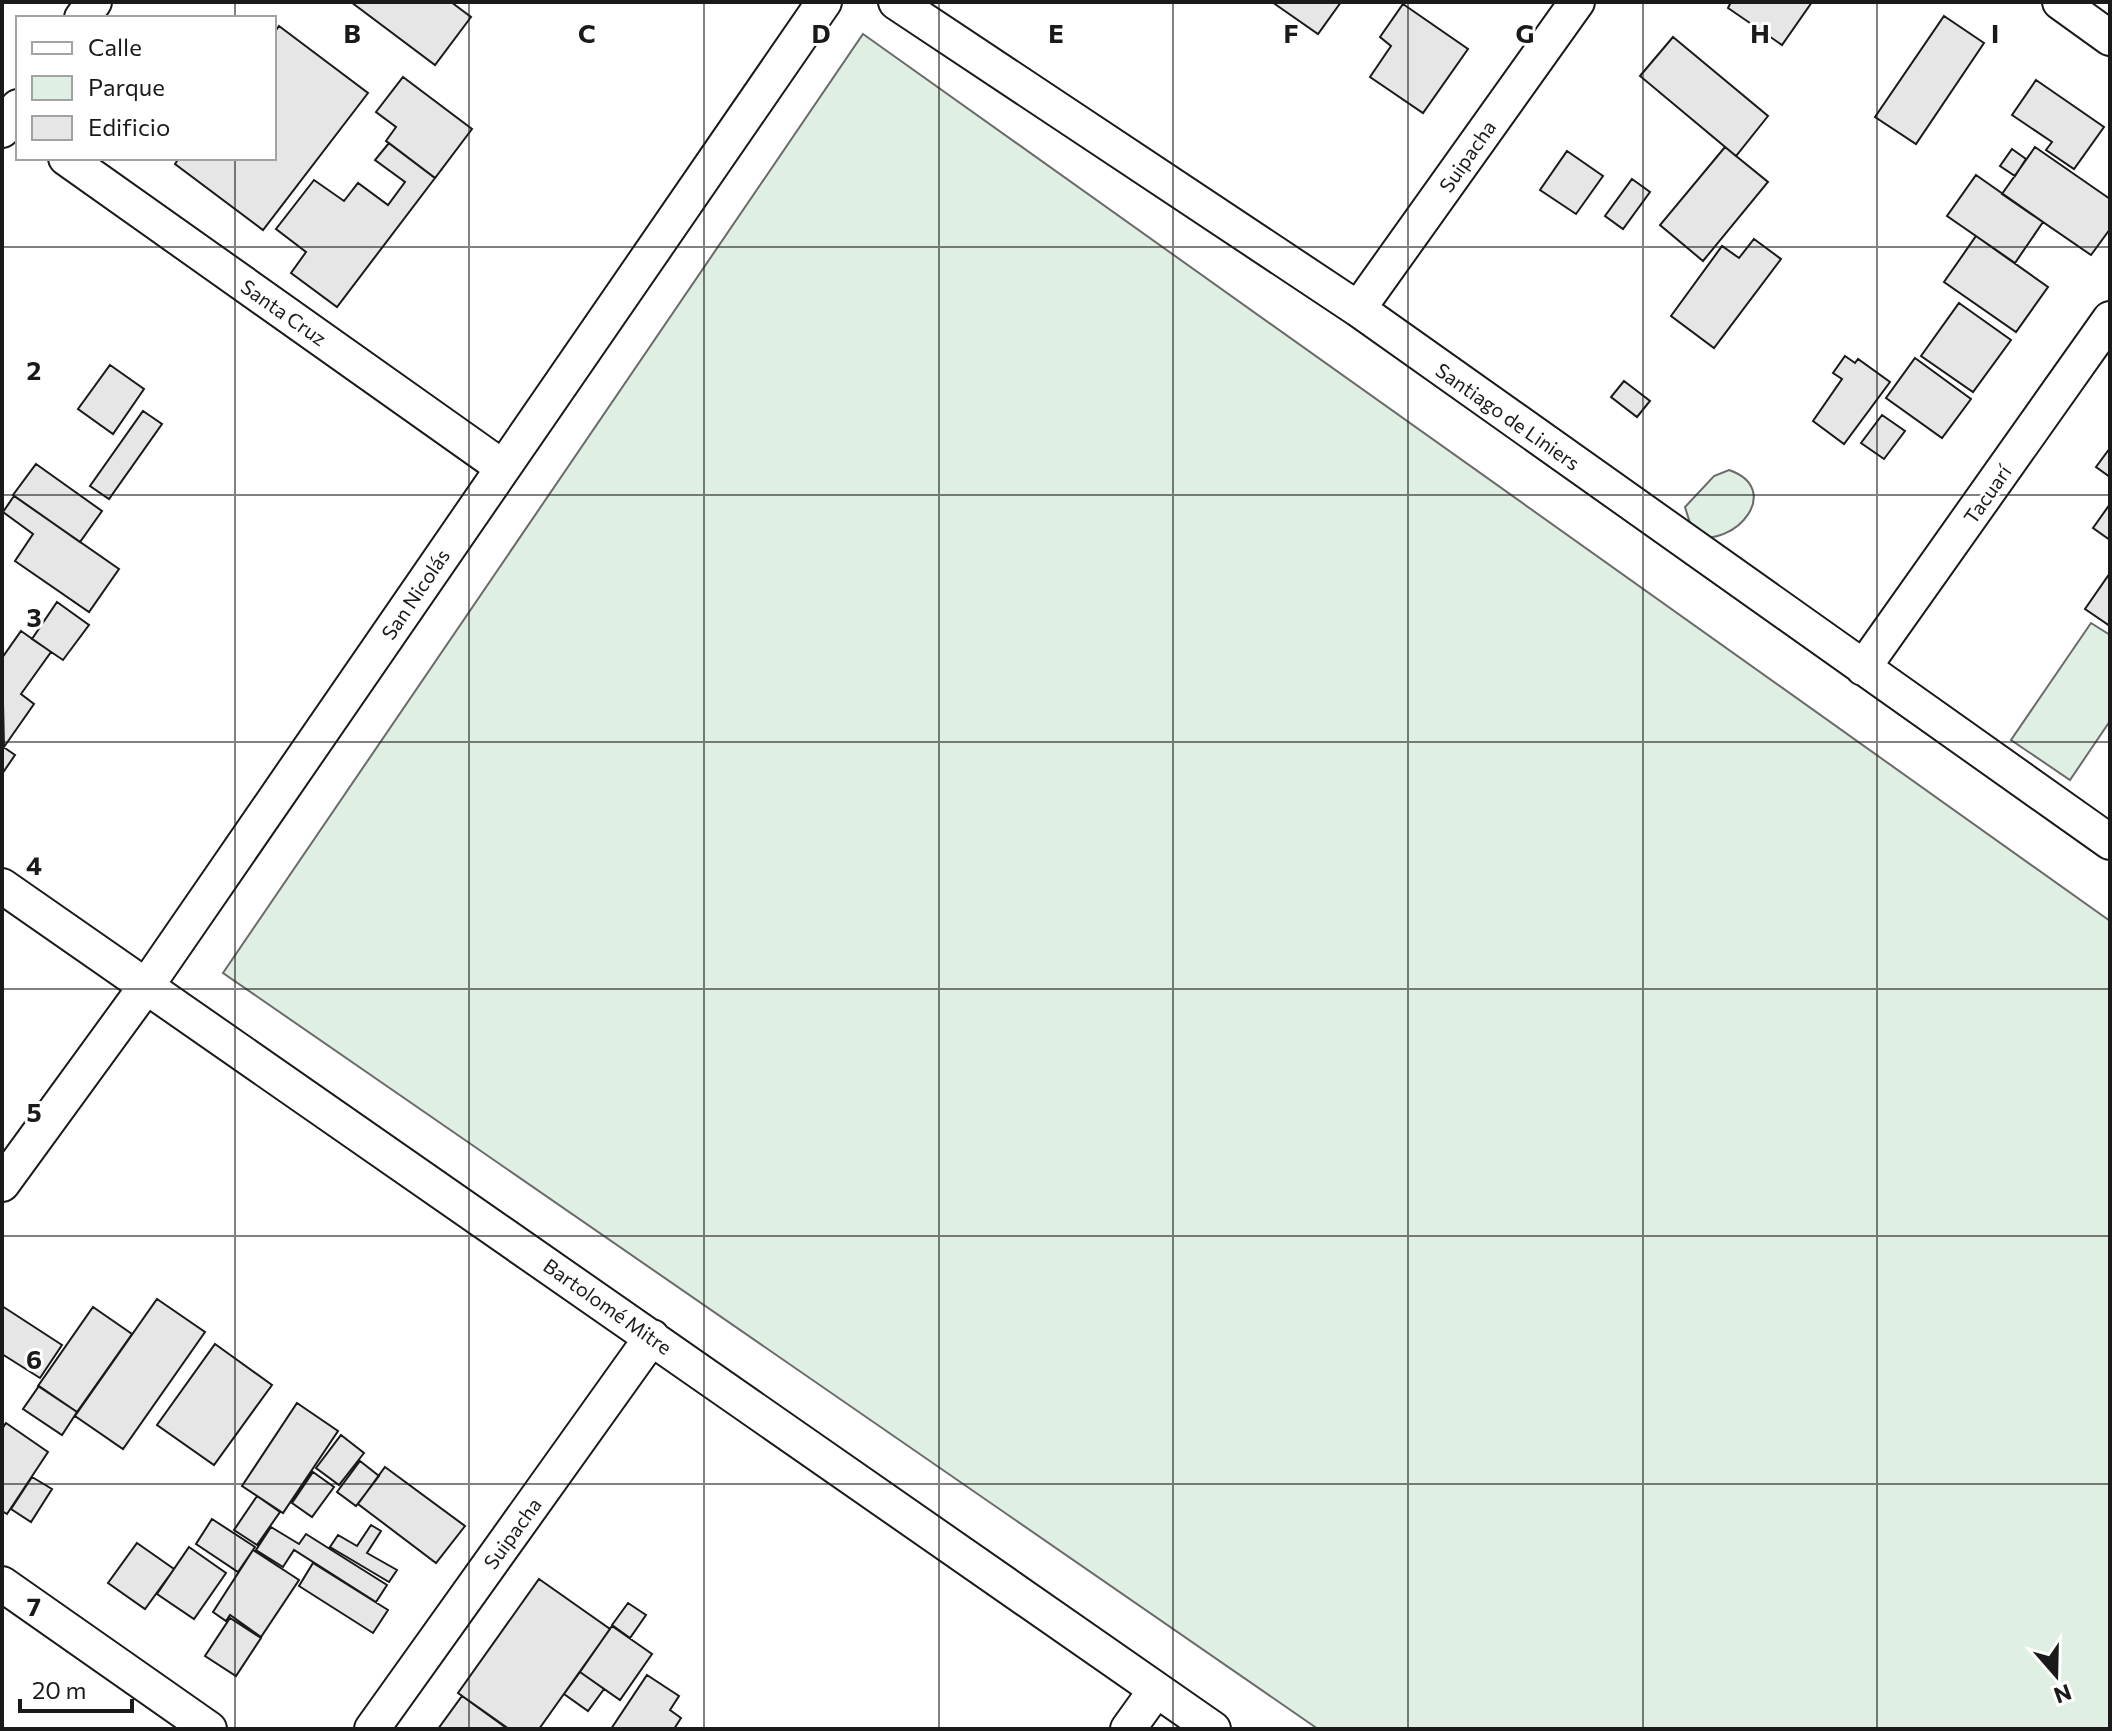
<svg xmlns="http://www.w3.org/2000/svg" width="2112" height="1731" font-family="Commissioner,sans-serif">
	<rect width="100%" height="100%" fill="#fff"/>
	<!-- green -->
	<path fill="#e0efe3" stroke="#6a6a6a" stroke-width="2" d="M863 34 2110 921V1729H1318L223 973Z
		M1729 470C1784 489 1736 548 1694 536L1685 507 1714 476Z
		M2091 623 2110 635V721L2070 780 2011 740Z"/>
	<!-- building -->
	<path fill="#e6e6e6" stroke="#1a1a1a" stroke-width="2" d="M351 2H451L471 17 435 65Z
		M1272 2H1341L1318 34Z
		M1731 2H1812L1782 45 1728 8Z
		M1403 4 1468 49 1423 113 1370 77 1391 46 1380 37Z
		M1944 16 1984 43 1916 144 1875 117Z
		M279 26 368 93 263 230 175 164 179 158H274V33Z
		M1673 37 1768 116 1736 156 1640 76Z
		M403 77 472 129 435 178 386 141 396 127 376 112Z
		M2036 80 2104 127 2074 169 2046 150 2052 142 2012 115Z
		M389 143 435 178 337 307 291 273 306 252 276 229 314 180 344 201 358 183 388 205 405 182 375 160Z
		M1725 147 1768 182 1703 261 1660 225Z
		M2035 147 2110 199V229L2091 255 2002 194Z
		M2012 149 2026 159 2015 176 2000 166Z
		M1567 151 1603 176 1576 214 1540 190Z
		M1976 175 2043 222 2015 263 1947 216Z
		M1632 179 1650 192 1623 229 1605 216Z
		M1976 236 2048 287 2016 332 1944 282Z
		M1754 239 1781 259 1714 348 1671 316 1722 246 1739 258Z
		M1959 303 2011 340 1973 392 1921 356Z
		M1845 356 1855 363 1858 359 1890 382 1844 444 1813 421 1842 379 1833 373Z
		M1915 358 1971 399 1942 438 1886 398Z
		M110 365 144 389 113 434 78 409Z
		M1624 381 1650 401 1637 417 1611 397Z
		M143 411 162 424 109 499 90 486Z
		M1882 415 1905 431 1884 459 1861 443Z
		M2110 448V477L2096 467Z
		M36 464 102 511 80 542 13 495Z
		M14 496 119 569 89 612 15 561 33 534 3 512Z
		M2110 504V540L2093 528Z
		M2110 573V626L2085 609Z
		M57 602 89 625 63 660 32 639Z
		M21 631 51 652 21 694 34 704 4 747 2 658Z
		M2 746 15 755 2 774Z
		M157 1299 205 1332 123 1449 75 1416Z
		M2 1306 62 1345 40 1378 2 1354Z
		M93 1307 132 1334 77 1412 38 1386Z
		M215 1344 272 1385 214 1465 157 1425Z
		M39 1386 77 1412 62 1435 23 1409Z
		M297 1403 338 1431 283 1513 242 1486Z
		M6 1423 48 1452 7 1514 2 1511V1429Z
		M341 1435 364 1453 339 1485 316 1468Z
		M360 1461 379 1476 356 1506 337 1492Z
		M385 1467 465 1526 436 1563 358 1504Z
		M313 1472 334 1487 312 1517 292 1503Z
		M32 1477 52 1489 31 1522 11 1509Z
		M257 1496 280 1512 257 1545 234 1530Z
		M212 1519 255 1547 238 1572 196 1544Z
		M371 1525 381 1531 367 1553 397 1570 389 1582 330 1547 338 1535 357 1546Z
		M271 1527 299 1544 306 1534 387 1585 376 1602 294 1550 283 1567 256 1550Z
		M137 1543 174 1569 145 1609 108 1583Z
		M189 1547 226 1573 194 1619 157 1594Z
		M253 1550 299 1580 261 1637 230 1615 226 1621 213 1612Z
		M313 1563 388 1610 373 1633 299 1586Z
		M539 1579 610 1629 539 1729H509L458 1693Z
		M628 1603 646 1615 630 1638 612 1625Z
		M230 1618 261 1638 236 1676 205 1656Z
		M612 1626 652 1654 620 1700 580 1672Z
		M580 1672 604 1689 588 1711 564 1694Z
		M647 1675 679 1696 670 1710 681 1718 674 1729H611Z
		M462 1696 505 1727 504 1729H438Z"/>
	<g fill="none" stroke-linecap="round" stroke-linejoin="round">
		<!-- minor casing -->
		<g stroke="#1a1a1a" stroke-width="38">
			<path id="minor" d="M896 2 1358 309 2110 842
				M2060 2 2110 38
				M82 18 94 2
				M2 130 18 107
				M66 158 502 467
				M1358 309 1577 2
				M1863 668 2110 319
				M2 886 1213 1729
				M2 1184 147 985 824 2
				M2 1584 209 1729
				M372 1729 652 1337
				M1128 1729 1156 1690"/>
		</g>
		<!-- minor -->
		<use href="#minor" stroke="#fff" stroke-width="34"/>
	</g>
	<!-- grid -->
	<path fill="none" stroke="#1a1a1a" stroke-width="2" stroke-opacity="0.55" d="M235 2V18M469 2V1729M704 2V1729M939 2V1729M1173 2V1729M1408 2V1729M1643 2V1729M1877 2V1729M235 158V1729M2 247H2110M2 495H2110M2 742H2110M2 989H2110M2 1236H2110M2 1484H2110"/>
	<g text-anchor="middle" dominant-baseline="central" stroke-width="6" stroke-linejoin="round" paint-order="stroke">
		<!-- street labels -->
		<g font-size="20" fill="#1a1a1a" stroke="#fff">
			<text transform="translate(1467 156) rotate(-55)">Suipacha</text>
			<text transform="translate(284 312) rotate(35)">Santa Cruz</text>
			<text transform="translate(1508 416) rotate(35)">Santiago de Liniers</text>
			<text transform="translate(1987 494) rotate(-55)">Tacuarí</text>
			<text transform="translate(415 594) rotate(-56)">San Nicolás</text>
			<text transform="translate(608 1306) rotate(35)">Bartolomé Mitre</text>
			<text transform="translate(512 1533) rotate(-54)">Suipacha</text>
		</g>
	</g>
	<g font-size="26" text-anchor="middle" font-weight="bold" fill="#1a1a1a" stroke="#fff" stroke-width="6" stroke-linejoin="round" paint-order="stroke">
		<text x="352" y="43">B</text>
		<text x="587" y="43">C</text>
		<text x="821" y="43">D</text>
		<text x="1056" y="43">E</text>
		<text x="1291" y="43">F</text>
		<text x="1525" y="43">G</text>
		<text x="1760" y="43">H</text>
		<text x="1995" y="43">I</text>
		<text x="34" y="380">2</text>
		<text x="34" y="627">3</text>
		<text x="34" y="875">4</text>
		<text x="34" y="1122">5</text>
		<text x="34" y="1369">6</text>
		<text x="34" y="1616">7</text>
	</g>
	<!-- border -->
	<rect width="2112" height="1731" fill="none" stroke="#1a1a1a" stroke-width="8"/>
	<!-- legend -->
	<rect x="16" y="16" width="260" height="144" fill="#ffffff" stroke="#a3a3a3" stroke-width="2"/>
	<rect x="32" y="42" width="40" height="12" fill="#ffffff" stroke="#a3a3a3" stroke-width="2"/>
	<text x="88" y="56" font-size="24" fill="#1a1a1a">Calle</text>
	<rect x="32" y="76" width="40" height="24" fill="#e0efe3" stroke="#a3a3a3" stroke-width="2"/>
	<text x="88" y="96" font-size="24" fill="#1a1a1a">Parque</text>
	<rect x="32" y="116" width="40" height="24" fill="#e6e6e6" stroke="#a3a3a3" stroke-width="2"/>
	<text x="88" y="136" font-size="24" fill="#1a1a1a">Edificio</text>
	<!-- north arrow -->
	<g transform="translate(2056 1675) rotate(160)" stroke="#ffffff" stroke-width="6" paint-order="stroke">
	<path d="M0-6L14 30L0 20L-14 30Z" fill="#1a1a1a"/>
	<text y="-12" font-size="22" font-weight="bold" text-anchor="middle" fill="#1a1a1a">N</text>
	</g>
	<!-- scale -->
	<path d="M20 1699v12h112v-12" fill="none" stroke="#1a1a1a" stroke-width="4"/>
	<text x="32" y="1699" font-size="24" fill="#1a1a1a" stroke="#ffffff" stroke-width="6" paint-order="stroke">20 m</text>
</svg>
